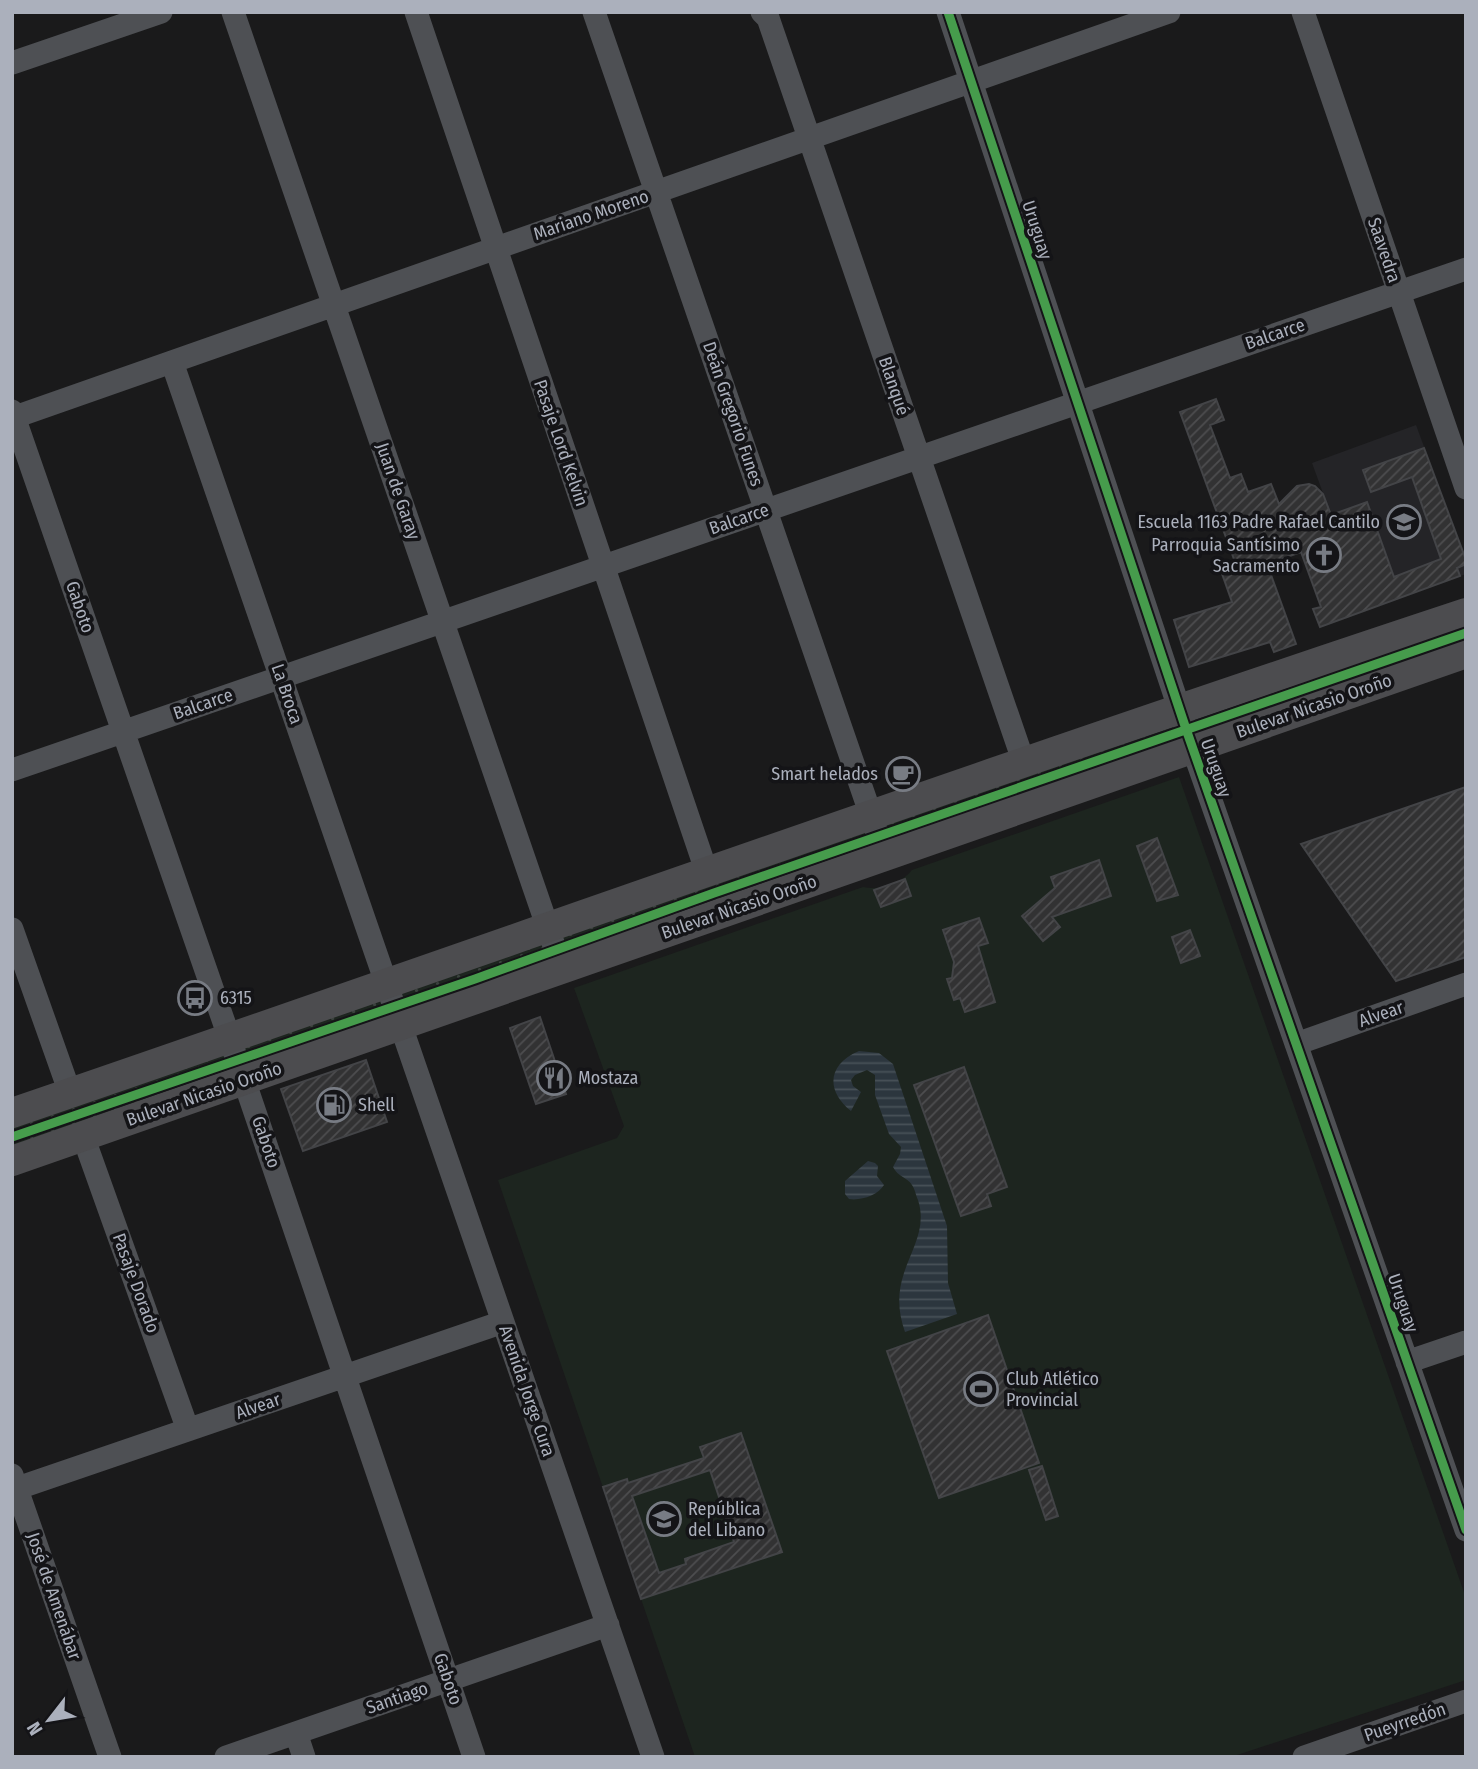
<svg xmlns="http://www.w3.org/2000/svg" width="1478" height="1769" font-family="'Fira Sans Condensed',sans-serif">
	<defs>
		<pattern id="grass-dots" width="8" height="8" patternUnits="userSpaceOnUse" patternTransform="scale(1.75)"><rect width="8" height="8" fill="#1d251f"/><path d="M2 2h.1M6 6h.1" fill="none" stroke="#3b423e" stroke-width="1.8" stroke-linecap="round"/></pattern>
		<pattern id="water-rules" width="6" height="5" patternUnits="userSpaceOnUse" patternTransform="scale(1.75)"><rect width="6" height="5" fill="#2c363e"/><path d="M0 2.5h6" fill="none" stroke="#485158"/></pattern>
		<pattern id="building-hatch" width="6" height="6" patternUnits="userSpaceOnUse" patternTransform="scale(1.75)"><rect width="6" height="6" fill="#323233"/><path d="M-1 1l2-2M0 6l6-6M5 7l2-2" fill="none" stroke="#4d4d4f"/></pattern>
	</defs>
	<rect width="100%" height="100%" fill="#1a1a1b"/>
	<!-- built -->
	<path fill="#242427" d="M1416 425 1466 560V574L1373 608 1346 534 1352 508 1331 515 1312 463Z"/>
	<!-- grass -->
	<path fill="url(#grass-dots)" d="M1466 613V653L12 1161V1113Z"/>
	<!-- pitch -->
	<path fill="#1d251f" d="M1179 777 1466 1598V1680L1231 1757H695L498 1180 617 1138 624 1126 574 988 863 887C880 891 901 884 912 870Z"/>
	<!-- water -->
	<path fill="url(#water-rules)" d="M859 1051 879 1053 893 1064 947 1226 948 1283 957 1314 905 1332C898 1312 897 1294 904 1273 912 1249 927 1227 918 1200 916 1196 915 1189 912 1185 907 1177 898 1177 893 1167L900 1154 901 1147 889 1134 875 1095V1075L867 1070 855 1075 851 1080 853 1086 861 1092 851 1111C825 1090 828 1064 859 1051Z
		M868 1161 875 1163 878 1166 877 1176 884 1185C878 1195 861 1201 849 1199L845 1194V1181Z"/>
	<!-- building -->
	<path fill="url(#building-hatch)" stroke="#434447" stroke-width="2" fill-rule="evenodd" d="M1216 399 1224 420 1210 425 1230 478 1241 474 1248 492 1271 484 1279 504 1297 486 1309 484 1315 486 1323 494 1331 515 1367 502 1394 577 1441 559 1412 477 1371 492 1363 470 1424 448 1466 560V564L1457 568 1460 576 1320 627 1313 609 1321 607 1301 552 1267 564 1296 644 1274 652 1270 642 1189 667 1174 620 1232 602 1220 568 1235 562 1180 412Z
		M1466 787V957L1396 981 1301 844Z
		M1157 838 1178 895 1157 901 1137 846Z
		M1099 860 1111 896 1052 917 1060 927 1043 941 1022 916 1055 888 1051 877Z
		M905 879 911 896 881 907 874 890Z
		M979 918 988 943 978 946 995 1002 965 1012 960 998 954 1000 947 979 952 978 954 962 943 930Z
		M1190 930 1200 956 1181 963 1172 937Z
		M540 1017 566 1094 536 1104 510 1028Z
		M366 1060 387 1122 303 1151 281 1089Z
		M964 1067 1007 1187 987 1194 991 1206 961 1216 914 1085Z
		M988 1315 1039 1463 939 1498 887 1351Z
		M741 1433 782 1552 641 1599 603 1487 627 1479 628 1483 704 1458 700 1447ZM710 1470 734 1542 685 1559 686 1564 659 1573 632 1496Z
		M1042 1466 1058 1516 1046 1520 1029 1470Z"/>
	<g fill="none" stroke-linecap="round" stroke-linejoin="round">
		<!-- minor -->
		<path stroke="#4e5054" stroke-width="23" d="M233 12 562 969
			M416 12 707 873
			M594 12 885 856
			M762 12 768 18 1024 763
			M948 12 1186 729 1466 1530
			M1303 12 1466 488
			M12 63 161 12
			M172 362 653 1757
			M12 411 244 1080 474 1757
			M12 418 1169 12
			M12 770 1466 269
			M12 929 70 1093
			M1296 1044 1466 984
			M83 1136 188 1430
			M1407 1362 1466 1342
			M12 1475 110 1757
			M12 1490 503 1322
			M296 1733 304 1757
			M226 1757 608 1625
			M1304 1757 1466 1701"/>
		<!-- major -->
		<path stroke="#4c4c4f" stroke-width="30" d="M12 1113C497 947 979 774 1466 613
			M12 1161 1466 653"/>
		<!-- cycleway casing -->
		<g stroke="#141417" stroke-width="13">
			<path id="cycleway" d="M948 12 1186 729 1466 1530
				M12 1137 475 979 714 893 1466 633"/>
		</g>
		<!-- cycleway -->
		<use href="#cycleway" stroke="#469c4c" stroke-width="9"/>
	</g>
	<!-- icons -->
	<defs>
		<g id="school-ring" transform="scale(1.75)"><circle r="9.5" fill="#141417" stroke="#787c84" stroke-width="1.5"/><path d="M0-5L7-2L0 1L-7-2ZM-4 1L0 2.5L4 1V4Q0 6-4 4Z" fill="#787c84"/></g>
		<g id="church-ring" transform="scale(1.75)"><circle r="9.5" fill="#141417" stroke="#787c84" stroke-width="1.5"/><path d="M-1.2-6h2.4v3.5h3.3v2.4h-3.3V6h-2.4V-.1h-3.3v-2.4h3.3Z" fill="#787c84"/></g>
		<g id="cafe-ring" transform="scale(1.75)"><circle r="9.5" fill="#141417" stroke="#787c84" stroke-width="1.5"/><path d="M-5.5-4.5H6V0H3Q3 3.5 0 3.5H-2.5Q-5.5 3.5-5.5 0ZM3-3.2v2h1.7v-2ZM-6 4.5H4V6H-6Z" fill="#787c84"/></g>
		<g id="bus-ring" transform="scale(1.75)"><circle r="9.5" fill="#141417" stroke="#787c84" stroke-width="1.5"/><path d="M-5-6H5V4H4V6H2V4H-2V6H-4V4H-5ZM-3.5-4V0h7V-4ZM-3.5 1.2v1.5H-2V1.2ZM2 1.2v1.5H3.5V1.2Z" fill="#787c84"/></g>
		<g id="restaurant-ring" transform="scale(1.75)"><circle r="9.5" fill="#141417" stroke="#787c84" stroke-width="1.5"/><path d="M-5-6h1v4h1v-4h1v4h1v-4h1v5L-1.5 .5V6h-2V.5L-5-1ZM5-6V6H3V1.5H1.5Q1.5-4 5-6Z" fill="#787c84"/></g>
		<g id="fuel-ring" transform="scale(1.75)"><circle r="9.5" fill="#141417" stroke="#787c84" stroke-width="1.5"/><path d="M-5.5-6h7V0h2V4h1.3V-2.5L3-4.5l.8-.8L6-3V5H2.5V1h-1V6h-7ZM-4.2-4.7v3.2H.2V-4.7Z" fill="#787c84"/></g>
		<g id="stadium-ring" transform="scale(1.75)"><circle r="9.5" fill="#141417" stroke="#787c84" stroke-width="1.5"/><path d="M0-5a6.5 5 0 1 0 0 10a6.5 5 0 1 0 0-10ZM-3.5-1.8h7v3.6h-7Z" fill="#787c84"/></g>
	</defs>
	<g fill-rule="evenodd">
		<use href="#school-ring" x="1404" y="522"/>
		<use href="#church-ring" x="1324" y="555"/>
		<use href="#cafe-ring" x="903" y="774"/>
		<use href="#bus-ring" x="195" y="998"/>
		<use href="#restaurant-ring" x="554" y="1078"/>
		<use href="#fuel-ring" x="334" y="1105"/>
		<use href="#stadium-ring" x="981" y="1389"/>
		<use href="#school-ring" x="664" y="1519"/>
	</g>
	<g text-anchor="middle" dominant-baseline="central" stroke-width="7" stroke-linejoin="round" paint-order="stroke">
		<!-- street labels -->
		<g font-size="18" fill="#abb0bc" stroke="#141417">
			<text transform="translate(591 215) rotate(-19)">Mariano Moreno</text>
			<text transform="translate(1037 230) rotate(72)">Uruguay</text>
			<text transform="translate(1384 250) rotate(71)">Saavedra</text>
			<text transform="translate(1275 334) rotate(-19)">Balcarce</text>
			<text transform="translate(894 386) rotate(71)">Blanqué</text>
			<text transform="translate(733 414) rotate(71)">Deán Gregorio Funes</text>
			<text transform="translate(561 443) rotate(71)">Pasaje Lord Kelvin</text>
			<text transform="translate(398 491) rotate(71)">Juan de Garay</text>
			<text transform="translate(739 519) rotate(-19)">Balcarce</text>
			<text transform="translate(80 607) rotate(71)">Gaboto</text>
			<text transform="translate(287 694) rotate(71)">La Broca</text>
			<text transform="translate(203 704) rotate(-19)">Balcarce</text>
			<text transform="translate(1314 706) rotate(-19)">Bulevar Nicasio Oroño</text>
			<text transform="translate(1216 768) rotate(71)">Uruguay</text>
			<text transform="translate(739 907) rotate(-19)">Bulevar Nicasio Oroño</text>
			<text transform="translate(1381 1014) rotate(-19)">Alvear</text>
			<text transform="translate(204 1094) rotate(-19)">Bulevar Nicasio Oroño</text>
			<text transform="translate(266 1142) rotate(71)">Gaboto</text>
			<text transform="translate(136 1283) rotate(70)">Pasaje Dorado</text>
			<text transform="translate(1403 1303) rotate(71)">Uruguay</text>
			<text transform="translate(527 1391) rotate(71)">Avenida Jorge Cura</text>
			<text transform="translate(258 1406) rotate(-19)">Alvear</text>
			<text transform="translate(54 1596) rotate(71)">José de Amenábar</text>
			<text transform="translate(448 1679) rotate(71)">Gaboto</text>
			<text transform="translate(397 1698) rotate(-19)">Santiago</text>
			<text transform="translate(1405 1722) rotate(-19)">Pueyrredón</text>
		</g>
		<!-- poi labels -->
		<g font-size="18" fill="#abb0bc" stroke="#141417" text-anchor="start">
			<text x="1380" y="522" text-anchor="end">Escuela 1163 Padre Rafael Cantilo</text>
			<text x="1300" y="545" text-anchor="end">Parroquia Santísimo<tspan x="1300" dy="21">Sacramento</tspan></text>
			<text x="878" y="774" text-anchor="end">Smart helados</text>
			<text x="220" y="998">6315</text>
			<text x="578" y="1078">Mostaza</text>
			<text x="358" y="1105">Shell</text>
			<text x="1006" y="1379">Club Atlético<tspan x="1006" dy="21">Provincial</tspan></text>
			<text x="688" y="1509">República<tspan x="688" dy="21">del Libano</tspan></text>
		</g>
	</g>
	<!-- border -->
	<rect width="1478" height="1769" fill="none" stroke="#abb0bc" stroke-width="28"/>
	<!-- north arrow -->
	<g transform="translate(49 1720) rotate(239)" stroke="#141417" stroke-width="5" paint-order="stroke">
	<path d="M0-5L12 26L0 18L-12 26Z" fill="#abb0bc"/>
	<text y="-10" font-size="19" font-weight="bold" text-anchor="middle" fill="#abb0bc">N</text>
	</g>
</svg>
